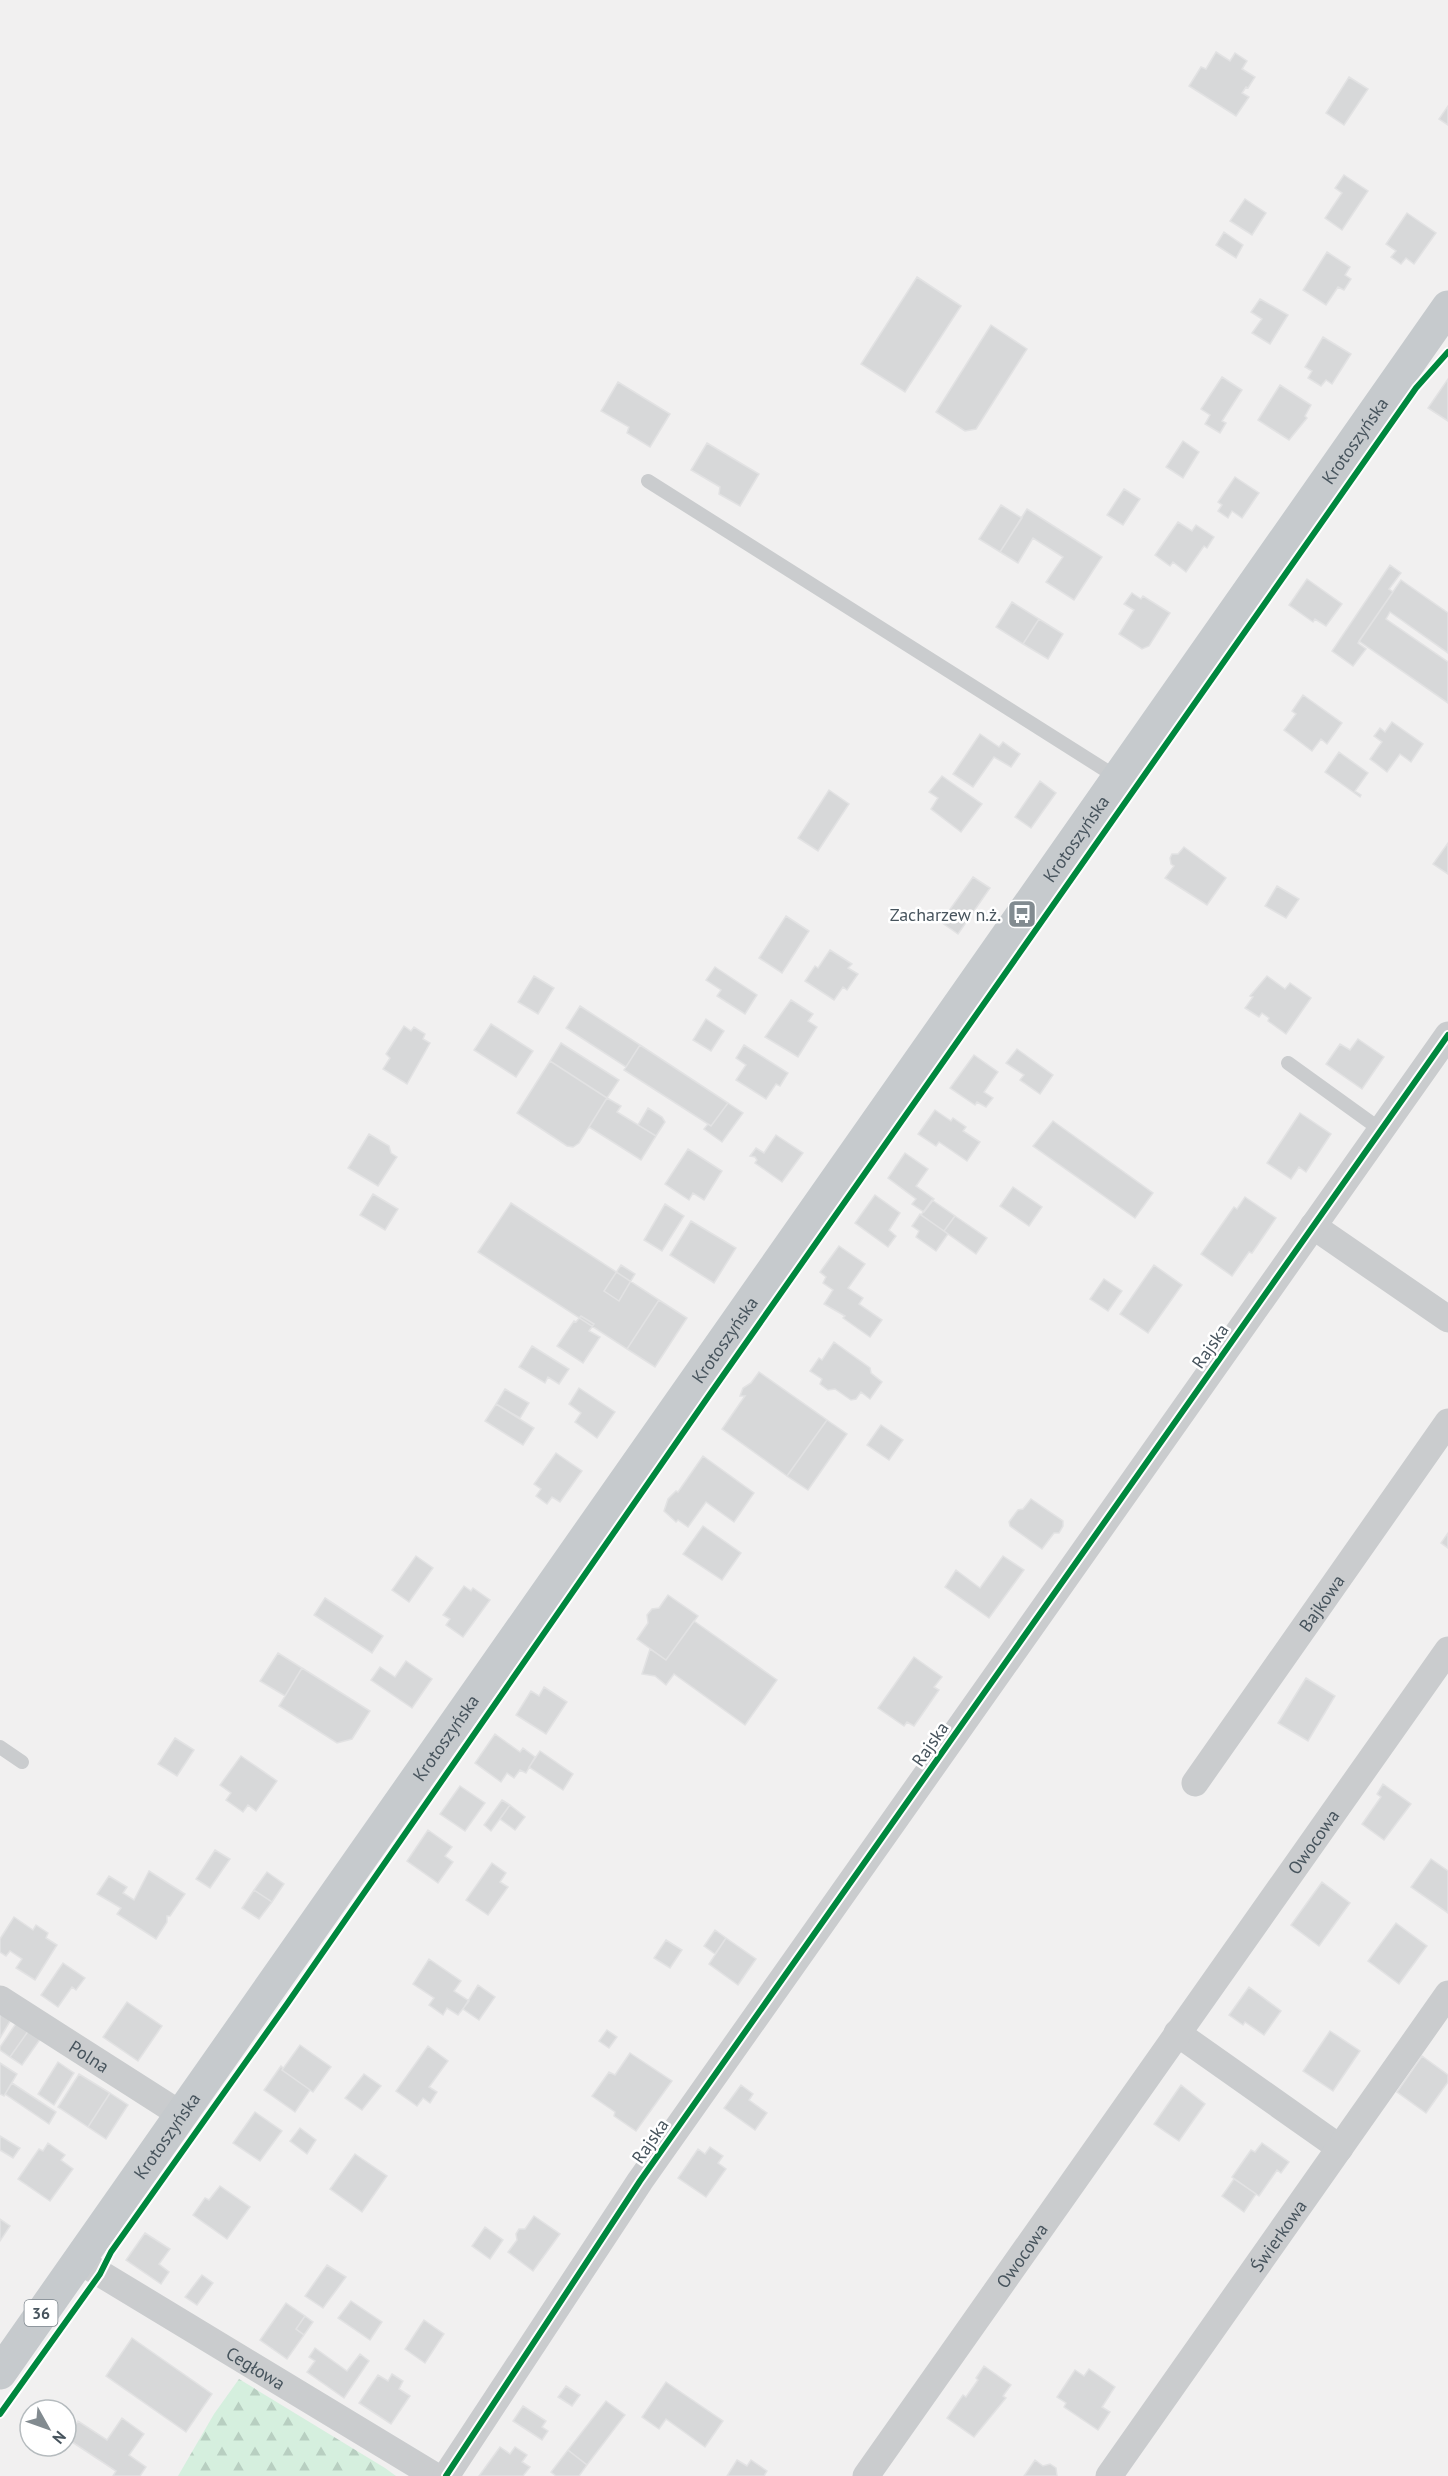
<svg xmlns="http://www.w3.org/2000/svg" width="1448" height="2476" font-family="'PT Sans',sans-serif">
	<defs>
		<pattern id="forest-firs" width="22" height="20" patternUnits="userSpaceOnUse" patternTransform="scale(1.5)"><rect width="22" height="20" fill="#d5efde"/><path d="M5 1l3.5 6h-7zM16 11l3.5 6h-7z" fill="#b8cfc1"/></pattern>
	</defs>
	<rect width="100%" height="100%" fill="#f1f0f0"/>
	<!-- forest -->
	<path fill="url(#forest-firs)" d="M239 2379 385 2468 396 2476H178L214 2414Z"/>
	<!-- building -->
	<path fill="#d7d8d9" stroke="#e2e2e3" stroke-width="1.5" d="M1216 52 1230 61 1235 53 1247 61 1242 69 1255 77 1248 88 1246 87 1242 93 1249 97 1236 116 1189 86 1201 67 1206 69Z
		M1349 77 1368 89 1344 125 1326 113Z
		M1448 106V125L1439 119Z
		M1344 175 1368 191 1342 230 1325 218 1342 193 1335 188Z
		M1245 199 1266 213 1252 235 1230 221Z
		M1407 213 1436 233 1414 264 1406 258 1401 264 1391 257 1396 251 1386 244Z
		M1224 232 1243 245 1236 258 1216 245Z
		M1327 252 1350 267 1345 275 1351 279 1344 290 1338 287 1326 305 1303 290Z
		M917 277 961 306 905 392 861 364Z
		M1260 299 1288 315 1270 344 1252 333 1262 319 1251 312Z
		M991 325 1027 349 976 429 965 431 936 412Z
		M1323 337 1351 354 1332 384 1326 380 1321 386 1308 378 1312 371 1305 367Z
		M1222 377 1242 390 1222 421 1226 423 1220 433 1205 424 1210 415 1201 409Z
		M1448 379V421L1428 408Z
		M618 382 670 414 650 447 627 433 629 427 601 411Z
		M1280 385 1311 405 1305 416 1307 418 1289 440 1258 420Z
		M1183 441 1199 452 1183 478 1166 467Z
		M707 443 759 474 740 506 719 494 720 487 691 470Z
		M1235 477 1259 493 1242 518 1232 511 1228 518 1218 511 1222 505 1218 502Z
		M1124 489 1140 499 1123 525 1107 515Z
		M1001 505 1022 518 1000 552 979 539Z
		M1027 509 1102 557 1074 600 1046 582 1063 557 1033 538 1018 563 1000 552Z
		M1178 522 1192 531 1196 525 1214 537 1207 548 1204 546 1186 572 1173 562 1170 566 1155 555Z
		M1390 565 1401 573 1389 589 1393 592 1358 643 1366 649 1353 666 1332 651Z
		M1307 579 1342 604 1326 626 1315 619 1313 622 1289 605Z
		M1401 580 1448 613V653L1390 612 1386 619 1448 662V703L1359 641Z
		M1132 593 1141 599 1143 596 1170 613 1149 646 1142 649 1119 634 1134 610 1124 604Z
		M1012 602 1039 619 1023 644 996 627Z
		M1039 619 1063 634 1048 659 1023 644Z
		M1303 695 1342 723 1327 744 1321 739 1312 751 1284 730 1296 714 1292 711Z
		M1392 722 1423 744 1411 762 1400 754 1387 772 1370 759 1382 742 1374 736 1380 728 1385 732Z
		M980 734 999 747 1003 742 1020 754 1011 767 994 757 973 787 953 774Z
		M1339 752 1368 773 1355 791 1361 795 1360 797 1325 772Z
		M942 776 982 804 961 832 931 809 938 798 929 792Z
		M1040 781 1056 793 1031 828 1015 817Z
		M829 790 849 804 818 851 798 838Z
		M1448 843V874L1433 864Z
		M1184 847 1226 878 1207 905 1165 878 1174 866 1171 864 1170 858 1172 854H1178Z
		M973 877 990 888 958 934 941 922Z
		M1277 886 1299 899 1286 918 1265 906Z
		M786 916 809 931 782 973 759 958Z
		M830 950 852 964 848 968 858 974 847 990 843 987 834 1000 805 981 815 966 818 968Z
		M715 967 757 995 745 1014 717 996 721 990 706 980Z
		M534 976 554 988 538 1014 518 1002Z
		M1267 976 1285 989 1290 983 1311 998 1286 1034 1268 1021 1269 1018 1262 1013 1259 1017 1245 1008 1253 997 1250 996Z
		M791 1000 813 1014 808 1021 817 1027 798 1057 765 1037Z
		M580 1006 640 1045 626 1067 566 1028Z
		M706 1019 724 1031 711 1051 693 1040Z
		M491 1024 533 1051 516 1077 474 1050Z
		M404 1026 411 1031 414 1027 425 1034 423 1039 430 1043 407 1084 383 1069 390 1058 386 1054Z
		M1358 1039 1384 1057 1362 1089 1326 1064 1340 1044 1350 1050Z
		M561 1043 619 1080 607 1098 550 1061Z
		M640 1045 728 1103 711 1126 624 1070Z
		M744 1045 788 1073 780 1086 776 1084 766 1099 736 1080 746 1065 736 1058Z
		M1017 1049 1053 1075 1040 1094 1020 1080 1024 1075 1006 1063Z
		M974 1055 998 1072 984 1092 993 1098 986 1107 977 1102 975 1105 950 1088Z
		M550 1061 607 1098 579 1143 573 1147 567 1146 517 1113Z
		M607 1098 621 1106 617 1112 656 1136 641 1160 589 1127Z
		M728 1103 743 1113 722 1142 704 1129 708 1124 711 1126Z
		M648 1108 662 1117 665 1122 656 1136 638 1125Z
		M935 1110 951 1121 953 1118 966 1127 963 1131 980 1142 967 1161 939 1142 936 1146 918 1134Z
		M1300 1113 1331 1134 1306 1172 1299 1167 1291 1179 1267 1163Z
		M1053 1121 1153 1193 1135 1218 1033 1146Z
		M369 1134 389 1146 391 1153 397 1157 378 1186 348 1168Z
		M776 1135 803 1153 782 1182 755 1163 757 1160 755 1157 750 1156 756 1148 764 1153Z
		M688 1149 722 1171 704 1200 693 1193 689 1200 665 1184Z
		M905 1153 928 1169 916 1186 934 1199 924 1212 912 1204 916 1199 888 1178Z
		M1013 1187 1042 1207 1029 1226 1000 1206Z
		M373 1194 398 1209 385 1230 360 1215Z
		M875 1195 900 1213 889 1230 896 1236 888 1247 855 1223Z
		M1245 1197 1276 1218 1252 1253 1249 1252 1232 1276 1201 1254 1234 1207 1237 1209Z
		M932 1200 955 1216 944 1231 921 1215Z
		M511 1203 659 1300 627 1349 478 1252Z
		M665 1204 684 1216 662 1251 644 1240Z
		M920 1214 948 1234 936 1251 916 1237 919 1231 912 1226Z
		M955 1216 987 1238 976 1254 944 1231Z
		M691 1221 736 1248 714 1283 670 1255Z
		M839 1246 865 1264 848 1288 863 1298 859 1304 882 1320 870 1337 843 1318 845 1316 824 1304 833 1290 823 1283 826 1277 820 1272Z
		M621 1265 635 1274 619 1301 604 1291Z
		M1154 1265 1182 1285 1148 1333 1120 1314Z
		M1104 1279 1122 1291 1108 1311 1090 1299Z
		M659 1300 687 1318 655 1367 627 1349Z
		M581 1316 594 1324 589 1331 600 1337 583 1363 557 1346 574 1321 576 1322Z
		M834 1342 870 1368 871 1373 882 1382 870 1399 861 1392 856 1399 851 1400 835 1389 828 1390 820 1384 822 1379 810 1371 819 1358 822 1360Z
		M532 1346 569 1369 559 1384 548 1377 545 1383 519 1367Z
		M759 1372 827 1420 787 1476 722 1429 745 1396H740L743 1388 751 1383Z
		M579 1388 615 1412 597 1438 575 1422 581 1413 569 1404Z
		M505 1389 529 1403 520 1418 496 1404Z
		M496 1404 534 1428 523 1445 485 1421Z
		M827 1420 847 1434 808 1490 787 1476Z
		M881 1425 903 1440 889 1460 867 1445Z
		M556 1453 582 1471 560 1502 552 1497 547 1504 536 1496 541 1489 534 1484Z
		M703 1456 754 1493 734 1522 706 1502 688 1527 678 1520 676 1522 664 1511 668 1499 676 1491 678 1492Z
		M1031 1499 1063 1521V1526L1059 1533H1054L1042 1549 1010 1526 1009 1522 1018 1510 1023 1509Z
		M703 1526 741 1553 722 1580 683 1554Z
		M1448 1533V1548L1441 1543Z
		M416 1556 433 1568 409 1602 392 1590Z
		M1003 1556 1024 1570 989 1618 945 1587 956 1570 980 1588Z
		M464 1586 471 1591 473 1588 490 1600 463 1637 446 1625 450 1619 443 1615Z
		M668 1595 698 1616 666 1660 637 1639 648 1623 647 1615 652 1609 659 1608Z
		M325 1598 383 1636 372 1653 314 1615Z
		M694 1621 777 1680 745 1725 674 1674 666 1685 655 1676 642 1674 650 1649 666 1660Z
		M278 1653 302 1668 285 1696 260 1681Z
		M914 1657 942 1677 934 1687 939 1690 914 1726 907 1722 904 1726 878 1708Z
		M406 1661 432 1679 412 1708 371 1680 380 1667 395 1677Z
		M302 1668 370 1711 352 1739 337 1743 279 1706Z
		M1306 1678 1335 1696 1308 1741 1278 1723Z
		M544 1687 567 1702 546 1734 516 1715 531 1691 539 1696Z
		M495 1734 520 1752 523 1748 535 1757 526 1773 520 1770 514 1778 507 1773 501 1782 475 1763Z
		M175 1738 194 1750 177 1776 158 1764Z
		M540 1751 573 1774 563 1790 529 1767Z
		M241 1756 277 1781 256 1811 248 1805 243 1812 226 1800 231 1793 220 1785Z
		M1383 1784 1411 1804 1384 1840 1362 1824 1381 1797 1377 1794Z
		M460 1786 485 1803 465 1831 440 1814Z
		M502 1800 510 1805 491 1831 484 1825Z
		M510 1805 525 1817 515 1830 500 1819Z
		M428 1830 452 1847 445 1856 453 1862 438 1883 407 1861Z
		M215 1850 230 1859 210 1888 196 1879Z
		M1431 1859 1448 1871V1913L1411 1887Z
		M492 1863 506 1873 500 1882 508 1887 488 1915 466 1900Z
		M149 1871 185 1894 170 1916H167V1922L156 1939 117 1914 121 1908 97 1894 109 1876 127 1887 123 1893 134 1900Z
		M267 1872 284 1884 272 1902 254 1890Z
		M1322 1882 1350 1903 1319 1946 1291 1925Z
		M254 1890 272 1902 259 1919 242 1908Z
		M14 1917 33 1930 36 1925 48 1933 46 1938 57 1945 35 1980 16 1968 22 1959 10 1951 6 1956 0 1952V1939Z
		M1396 1923 1427 1946 1399 1984 1368 1961Z
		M715 1930 726 1938 715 1954 704 1946Z
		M726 1938 756 1959 738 1985 709 1964Z
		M666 1940 682 1950 670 1968 654 1958Z
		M429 1959 461 1981 454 1991 469 2001 458 2015 447 2008 443 2015 429 2005 434 1998 413 1984Z
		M63 1963 85 1978 76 1990 72 1987 58 2007 41 1995Z
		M478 1985 495 1997 479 2020 463 2009Z
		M1249 1987 1281 2011 1264 2035 1245 2022 1243 2025 1229 2015Z
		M127 2002 162 2026 138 2061 103 2037Z
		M0 2010 12 2018 0 2038Z
		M17 2022 29 2030 10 2057 0 2050V2047Z
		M29 2030 41 2038 22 2065 10 2057Z
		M607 2030 617 2037 609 2048 599 2041Z
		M1330 2031 1360 2051 1333 2091 1303 2071Z
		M300 2045 331 2067 313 2092 282 2070Z
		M428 2046 448 2061 429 2087 437 2092 430 2103 423 2098 417 2106 396 2091Z
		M630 2053 672 2081 636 2131 614 2116 615 2112 592 2096 609 2072 615 2075Z
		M1422 2056 1448 2075V2082L1426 2113 1397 2092Z
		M58 2062 74 2073 54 2105 38 2094Z
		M0 2063 17 2074 4 2096 0 2094Z
		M281 2066 283 2068 282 2070 310 2090 295 2112 264 2090Z
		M79 2074 110 2093 88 2127 58 2107Z
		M364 2074 381 2086 362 2110 345 2098Z
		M12 2083 56 2112 49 2124 5 2094Z
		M741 2085 753 2094 749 2100 767 2113 755 2130 724 2108Z
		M1181 2085 1205 2104 1179 2141 1154 2124Z
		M110 2093 128 2105 106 2139 88 2127Z
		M255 2112 282 2131 260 2161 233 2143Z
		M300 2128 316 2140 307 2154 290 2141Z
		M0 2136 20 2148 13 2158 0 2150Z
		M48 2143 65 2155 61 2160 73 2169 50 2201 18 2179 39 2149 43 2151Z
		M1262 2143 1289 2162 1281 2173 1277 2170 1259 2196 1232 2177 1251 2150 1255 2152Z
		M710 2147 723 2156 718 2163 726 2169 706 2197 678 2178 698 2149 705 2154Z
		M355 2154 387 2176 362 2212 330 2189Z
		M1234 2179 1256 2194 1244 2212 1222 2196Z
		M220 2186 250 2207 227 2239 193 2215 205 2198 209 2200Z
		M534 2216 560 2234 533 2271 508 2252 517 2240 516 2234 519 2229H525Z
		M0 2219 10 2226 0 2241Z
		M485 2227 503 2240 490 2259 472 2246Z
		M145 2233 170 2249 159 2264 169 2272 161 2284 126 2260Z
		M327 2265 346 2277 323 2308 305 2296Z
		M202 2275 213 2283 197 2305 185 2297Z
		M351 2301 382 2322 370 2340 338 2318Z
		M286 2303 305 2316 296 2329 304 2335 287 2359 260 2340Z
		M305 2316 313 2322 304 2335 296 2329Z
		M424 2320 444 2334 425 2363 405 2349Z
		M132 2338 212 2394 186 2432 106 2376Z
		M315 2348 347 2371 360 2354 369 2361 344 2398 307 2372 315 2361 309 2357Z
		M984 2366 1011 2385 1003 2396 1006 2398 974 2437 947 2418 963 2395 966 2397 978 2380 976 2378Z
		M1089 2369 1115 2387 1102 2407 1110 2412 1098 2430 1064 2407 1066 2403 1057 2397 1075 2370 1084 2376Z
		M392 2374 403 2381 399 2389 410 2396 391 2424 359 2403 378 2375 388 2381Z
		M666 2382 723 2421 705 2447 666 2419 659 2429 642 2417Z
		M566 2386 580 2395 572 2406 558 2397Z
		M606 2401 625 2415 587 2465 568 2450Z
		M523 2406 546 2421 542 2427 548 2431 542 2440 513 2421Z
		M122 2418 144 2434 129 2455 146 2467 140 2476H113L116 2471 66 2438 78 2421 107 2440Z
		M500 2447 510 2454 515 2447 527 2455 522 2462 530 2467 523 2476H479Z
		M568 2450 587 2465 579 2476H556L551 2472Z
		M737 2460 747 2466 751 2460 767 2471 764 2476H727Z
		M1035 2460 1043 2466 1050 2464 1056 2468 1057 2476H1024Z"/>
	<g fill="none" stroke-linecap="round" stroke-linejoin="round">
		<!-- service -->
		<path stroke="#caccce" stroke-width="14" d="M648 481 1118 778
			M1288 1063 1381 1130
			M0 1747 22 1762"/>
		<!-- minor -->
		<g stroke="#caccce" stroke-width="27">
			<path d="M1313 1226 1448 1319"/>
			<path id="s1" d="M1195 1783 1448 1422"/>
			<path id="s2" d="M0 1999 180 2114"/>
			<path d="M1177 2033 1340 2148"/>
			<path id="s3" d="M78 2260 435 2476"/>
			<path d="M446 2476 640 2181 1448 1035"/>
			<path id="s4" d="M866 2476 1448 1650"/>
			<path id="s5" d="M1109 2476 1448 1994"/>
		</g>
		<!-- primary -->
		<path stroke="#c6cacd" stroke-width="33" id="s6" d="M0 2373 1448 307"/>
		<!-- cycleway casing -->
		<g stroke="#fff" stroke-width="10">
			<path id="cycleway" d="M0 2414 100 2274 111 2252 287 2004 708 1397 1416 388 1448 352
				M446 2476 640 2181 1448 1035"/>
		</g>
		<!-- cycleway -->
		<use href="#cycleway" stroke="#00873e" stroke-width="6"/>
	</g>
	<!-- icons -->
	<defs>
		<g id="bus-square" transform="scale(1.5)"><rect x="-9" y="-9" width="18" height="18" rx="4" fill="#828b90" stroke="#fff"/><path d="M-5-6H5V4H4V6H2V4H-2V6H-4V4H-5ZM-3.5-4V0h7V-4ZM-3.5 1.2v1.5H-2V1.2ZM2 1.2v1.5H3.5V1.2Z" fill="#fff"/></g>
	</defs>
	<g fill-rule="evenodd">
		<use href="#bus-square" x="1022" y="914"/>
	</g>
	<g text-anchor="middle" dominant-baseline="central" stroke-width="5" stroke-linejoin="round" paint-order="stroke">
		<!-- shield labels -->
		<rect fill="#fff" stroke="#7e878e" stroke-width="1.5" x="24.5" y="2300" width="33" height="26" rx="4.5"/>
		<g font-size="16" font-weight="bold" fill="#47545d">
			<text x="41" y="2313">36</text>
		</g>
		<!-- street labels -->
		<g font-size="18" fill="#47545d" stroke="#fff">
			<text stroke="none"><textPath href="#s6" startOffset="2360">Krotoszyńska</textPath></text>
			<text stroke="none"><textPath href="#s6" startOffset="1874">Krotoszyńska</textPath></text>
			<text stroke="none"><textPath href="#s6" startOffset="1262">Krotoszyńska</textPath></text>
			<text transform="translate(1210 1346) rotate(-55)">Rajska</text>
			<text stroke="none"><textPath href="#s1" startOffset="220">Bajkowa</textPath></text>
			<text stroke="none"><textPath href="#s6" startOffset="776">Krotoszyńska</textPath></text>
			<text transform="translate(930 1744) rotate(-55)">Rajska</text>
			<text stroke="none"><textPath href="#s4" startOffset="776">Owocowa</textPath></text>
			<text stroke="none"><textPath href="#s2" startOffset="106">Polna</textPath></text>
			<text stroke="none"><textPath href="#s6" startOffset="290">Krotoszyńska</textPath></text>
			<text transform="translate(650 2141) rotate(-55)">Rajska</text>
			<text stroke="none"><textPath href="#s5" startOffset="294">Świerkowa</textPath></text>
			<text stroke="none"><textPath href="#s4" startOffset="270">Owocowa</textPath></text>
			<text stroke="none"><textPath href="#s3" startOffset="208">Cegłowa</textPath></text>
		</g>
		<!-- poi labels -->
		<g font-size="18" fill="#47545d" stroke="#fff" text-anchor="end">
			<text x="1001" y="914">Zacharzew n.ż.</text>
		</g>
	</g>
	<!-- north arrow -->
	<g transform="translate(48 2428) rotate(130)"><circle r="28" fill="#ffffff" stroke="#b5bbbe" stroke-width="1.5"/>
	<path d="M0-4.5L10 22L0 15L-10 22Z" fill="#828b90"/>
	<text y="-9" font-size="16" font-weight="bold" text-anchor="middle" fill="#47545d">N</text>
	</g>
</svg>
